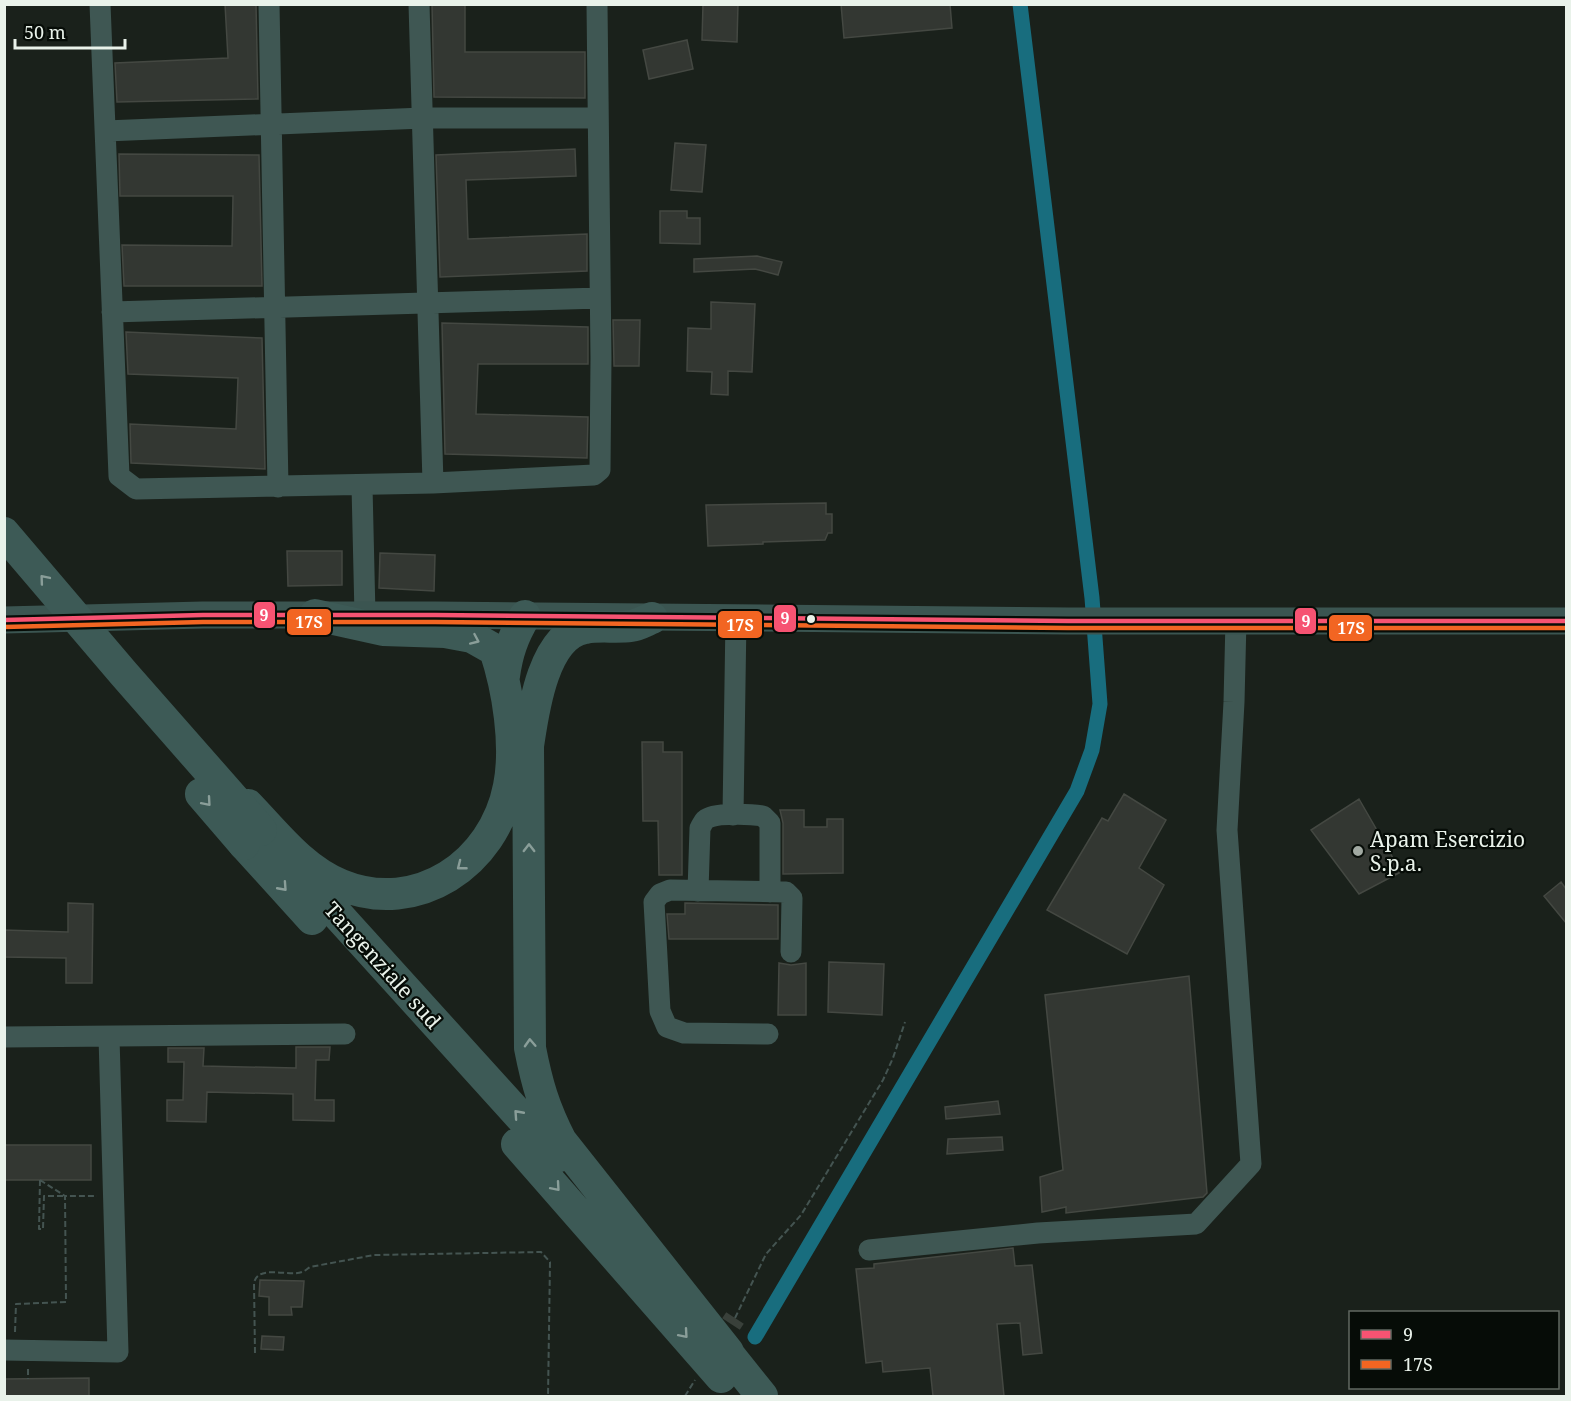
<svg xmlns="http://www.w3.org/2000/svg" width="1571" height="1401" font-family="'Noto Serif',serif">
	<rect width="100%" height="100%" fill="#1a211b"/>
	<g fill="none" stroke-linecap="round" stroke-linejoin="round">
		<!-- canal -->
		<path stroke="#186d7e" stroke-width="15" d="M755 1337 1077 791 1092 750 1100 704 1092 598 1020 4"/>
	</g>
	<!-- building -->
	<path fill="#333732" stroke="#444842" stroke-width="1.5" d="M225 4H256L258 99 117 102 115 63 228 58Z
		M432 4H465V52H585V98L434 97Z
		M703 4H738L737 42 702 40Z
		M841 4H950L952 28 844 38Z
		M687 40 693 69 649 79 643 50Z
		M675 143 706 145 702 192 671 190Z
		M575 149 576 176 466 180 468 239 587 234V271L440 277 436 155Z
		M119 154 259 155 262 286H124L122 245 232 246 233 196H120Z
		M660 211H687V218H700V244L660 243Z
		M757 256 782 262 778 275 755 269 694 272V259Z
		M711 302 755 304 752 372 728 371V395L711 394 712 372 687 371 688 328 711 329Z
		M613 320H640L639 366H614Z
		M442 323 588 327V364H478L476 414 588 417 587 458 445 454Z
		M126 332 262 338 265 469 131 463 130 424 236 429 238 378 128 374Z
		M826 503V514H832V533H828L825 540 763 542V544L708 546 706 505Z
		M287 551H342V585L288 586Z
		M380 553 435 555 434 591 379 588Z
		M642 742H663V752H682V875H659L658 821H643Z
		M1124 794 1166 820 1139 868 1164 885 1127 954 1047 910 1102 818 1108 821Z
		M1359 799 1401 872 1359 894 1311 830Z
		M780 810H804V827H827V819H843V873L783 874V823Z
		M1561 882 1566 889V923L1544 896Z
		M68 903 93 904 92 983H66V958L4 957V930L68 932Z
		M685 903 778 905V939H669L667 914H685Z
		M829 962 884 964 882 1015 828 1012Z
		M779 963 791 965 806 963V1015H778Z
		M1189 976 1207 1193 1203 1197 1066 1213V1207L1042 1212 1040 1177 1063 1170 1045 995Z
		M296 1047H330L329 1060H316L315 1100H334V1121L293 1120V1094L207 1092 206 1122 167 1121V1100H183L184 1062H168V1048H204L203 1066 296 1068Z
		M998 1101 1000 1114 946 1119 945 1107Z
		M1002 1137 1003 1150 947 1154 948 1139Z
		M4 1145H91V1180H4Z
		M1013 1248 1015 1266 1032 1265 1042 1353 1023 1355 1020 1323 997 1324 1004 1396H933L930 1368 883 1372 882 1361 866 1363 856 1269 874 1268V1264Z
		M260 1280 304 1281 302 1307H291L292 1315H269V1297L259 1296Z
		M262 1336 284 1337 283 1350 261 1349Z
		M89 1378V1396H4V1379Z"/>
	<g fill="none" stroke-linecap="round" stroke-linejoin="round">
		<!-- minor-tunnel -->
		<path stroke="#39403a" stroke-width="21" stroke-dasharray="21 10" stroke-linecap="butt" d="M714 1350 735 1318"/>
		<!-- path -->
		<path stroke="#445451" stroke-width="2" stroke-dasharray="6 3" stroke-linecap="butt" d="M40 1180 39 1229H43L44 1196H65
			M40 1180 65 1196
			M735 1318 766 1254 801 1215 883 1080 893 1058 905 1022
			M15 1332 16 1304 66 1302 65 1196H97
			M255 1353 254 1283C258 1264 288 1277 302 1272 305 1271 307 1269 310 1267L374 1255 541 1252 550 1262 548 1396
			M28 1369V1379
			M685 1396 695 1380"/>
		<!-- minor -->
		<path stroke="#3f5753" stroke-width="21" d="M100 4 119 476 136 489 433 483 594 475 600 470 601 358 597 4
			M269 4 278 487
			M419 4 433 483
			M106 131 423 118H598
			M112 312 600 298
			M362 486 365 615
			M733 815 736 618
			M698 891 700 828C702 825 703 822 705 820 714 812 751 814 763 816L770 823V892
			M768 1034 684 1033 667 1027 660 1011 654 902 660 894 670 890 786 892 792 898 791 952
			M4 1037 345 1034
			M869 1250 1038 1233 1196 1224 1251 1164 1227 830 1234 702 1236 620
			M4 1350 118 1352 109 1037"/>
		<!-- major -->
		<path stroke="#3b5551" stroke-width="27" d="M4 620 203 615H435L1068 621H1566"/>
		<!-- highway -->
		<path stroke="#3d5a56" stroke-width="32" d="M652 618C645 621 638 625 631 626 616 628 599 625 585 628 543 635 533 712 528 746L530 1048C537 1084 544 1108 561 1141L728 1352
			M504 676C507 653 513 636 525 616
			M248 805C276 834 302 869 341 885 417 916 494 864 509 786 517 745 508 689 495 650L472 637 445 632 383 630 315 615
			M244 844 312 919
			M298 871 557 1157
			M517 1144 721 1377
			M714 1336 762 1396"/>
		<!-- highway-bridge -->
		<path stroke="#3d5a56" stroke-width="32" d="M4 533 124 674 261 830
			M201 794 244 844"/>
		<!-- bus-1 casing -->
		<g stroke="#060c07" stroke-width="9">
			<path id="bus-1" d="M4 620 203 615H435L1068 621H1566"/>
		</g>
		<!-- bus-2 casing -->
		<g stroke="#060c07" stroke-width="9">
			<path id="bus-2" d="M4 627 203 622H435L1068 628H1566"/>
		</g>
		<!-- bus-1 -->
		<use href="#bus-1" stroke="#f65372" stroke-width="4.5"/>
		<!-- bus-2 -->
		<use href="#bus-2" stroke="#f26522" stroke-width="4.5"/>
	</g>
	<!-- one-way arrows -->
	<defs><path id="oneway-chevron" d="M-2-3.5L2.5 0L-2 3.5" fill="none" stroke-width="1.6" stroke-linecap="round" stroke-linejoin="round" transform="scale(1.5)"/></defs>
	<g stroke="#8a9e99">
		<use href="#oneway-chevron" transform="translate(44 579) rotate(-130)"/>
		<use href="#oneway-chevron" transform="translate(475 640) rotate(24)"/>
		<use href="#oneway-chevron" transform="translate(207 802) rotate(49)"/>
		<use href="#oneway-chevron" transform="translate(529 848) rotate(-90)"/>
		<use href="#oneway-chevron" transform="translate(461 866) rotate(142)"/>
		<use href="#oneway-chevron" transform="translate(283 887) rotate(48)"/>
		<use href="#oneway-chevron" transform="translate(530 1043) rotate(-93)"/>
		<use href="#oneway-chevron" transform="translate(518 1114) rotate(-132)"/>
		<use href="#oneway-chevron" transform="translate(556 1187) rotate(49)"/>
		<use href="#oneway-chevron" transform="translate(684 1334) rotate(49)"/>
	</g>
	<!-- markers -->
	<circle fill="#e9f2ea" stroke="#060c07" stroke-width="2" cx="811" cy="619" r="5"/>
	<circle fill="#a1a9a2" stroke="#060c07" stroke-width="2" cx="1358" cy="851" r="6"/>
	<g text-anchor="middle" dominant-baseline="central" stroke-width="4.5" stroke-linejoin="round" paint-order="stroke">
		<!-- poi labels -->
		<g font-size="21" fill="#e9f2ea" stroke="#060c07" text-anchor="start">
			<text x="1370" y="839">Apam Esercizio<tspan x="1370" dy="24">S.p.a.</tspan></text>
		</g>
		<!-- street labels -->
		<g font-size="21" fill="#e9f2ea" stroke="#060c07">
			<text transform="translate(383 965) rotate(48)">Tangenziale sud</text>
		</g>
	</g>
	<g stroke="#060c07" stroke-width="2">
		<rect x="253" y="601" width="23" height="28" rx="6" fill="#f65372"/>
		<rect x="773" y="604" width="24" height="29" rx="6" fill="#f65372"/>
		<rect x="1294" y="607" width="23" height="28" rx="6" fill="#f65372"/>
		<rect x="286" y="608" width="46" height="28" rx="6" fill="#f26522"/>
		<rect x="717" y="610" width="46" height="29" rx="6" fill="#f26522"/>
		<rect x="1328" y="614" width="45" height="28" rx="6" fill="#f26522"/>
	</g>
	<g font-size="16" text-anchor="middle" font-weight="bold" fill="#fff">
		<text x="264" y="621">9</text>
		<text x="785" y="624">9</text>
		<text x="1306" y="627">9</text>
		<text x="309" y="628">17S</text>
		<text x="740" y="631">17S</text>
		<text x="1351" y="634">17S</text>
	</g>
	<!-- border -->
	<rect width="1571" height="1401" fill="none" stroke="#e9f2ea" stroke-width="12"/>
	<!-- legend -->
	<rect x="1349" y="1311" width="210" height="78" fill="#060c07" stroke="#616862" stroke-width="1.5"/>
	<rect x="1361" y="1330" width="30" height="9" fill="#f65372" stroke="#616862" stroke-width="1.5"/>
	<text x="1403" y="1341" font-size="18" fill="#e9f2ea">9</text>
	<rect x="1361" y="1360" width="30" height="9" fill="#f26522" stroke="#616862" stroke-width="1.5"/>
	<text x="1403" y="1371" font-size="18" fill="#e9f2ea">17S</text>
	<!-- scale -->
	<path d="M15 39v9h110v-9" fill="none" stroke="#e9f2ea" stroke-width="3"/>
	<text x="24" y="39" font-size="18" fill="#e9f2ea" stroke="#060c07" stroke-width="4.5" paint-order="stroke">50 m</text>
</svg>
